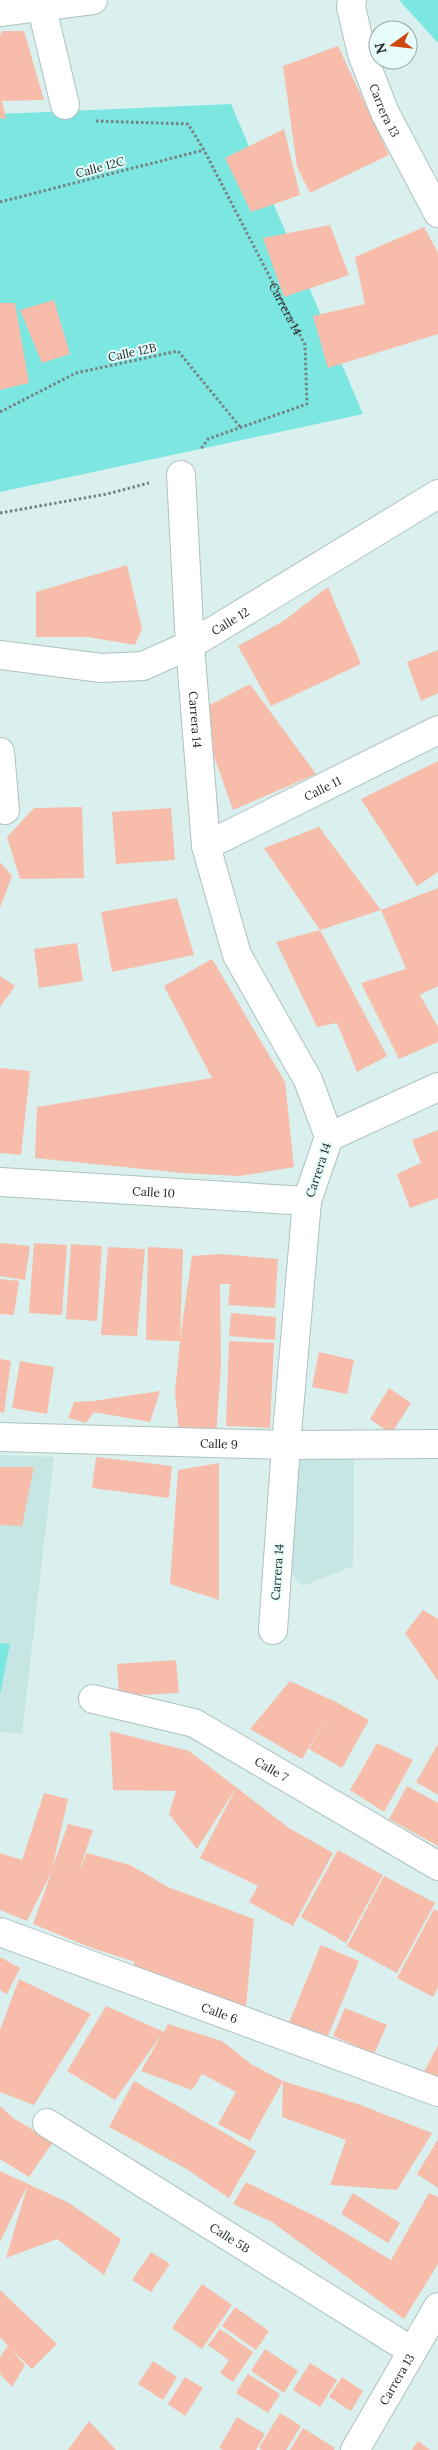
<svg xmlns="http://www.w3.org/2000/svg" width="438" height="2450" font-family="Lora,serif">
	<rect width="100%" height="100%" fill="#daf0ee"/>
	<!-- built -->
	<path fill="#c6e6e3" d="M291 1452 354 1456 353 1566 303 1586 284 1567Z
		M0 1455 54 1457 22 1734 0 1732Z"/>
	<!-- green -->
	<path fill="#7ce6e0" d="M399 0H438V43Z
		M231 104 363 414 0 492V114Z
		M0 1643 10 1644 0 1695Z"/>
	<!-- building -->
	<path fill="#f7bdaa" d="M2 31H24L44 100 2 101 6 119 0 118V36Z
		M338 46 389 155 310 193 297 167 283 66Z
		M284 129 300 195 251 212 225 158Z
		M330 225 349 275 284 297 263 238Z
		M424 227 438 253V334L328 368 313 316 365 304 355 257Z
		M54 300 70 354 42 363 20 310Z
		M0 303H15L29 383 0 390Z
		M127 565 142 629 135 645 88 637H36V592Z
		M328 587 361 664 271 706 238 646 282 622Z
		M438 650V693L421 701 407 662Z
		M250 684 316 774 233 810 198 711Z
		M438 761V872L417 886 361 799Z
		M82 807 84 878 20 879 7 837 34 808Z
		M171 808 175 860 116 864 112 812Z
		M319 827 381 910 320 930 264 848Z
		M0 862 12 876 0 908Z
		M438 888V986L420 995 438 1027V1042L399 1059 361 983 406 969 381 910Z
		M177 898 194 955 112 972 101 912Z
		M320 930 387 1056 357 1072 337 1023 317 1027 276 942Z
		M77 943 83 981 39 988 34 949Z
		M212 959 285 1082 294 1167 240 1176 183 1173 35 1158 37 1107 212 1078 164 986Z
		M0 976 15 986 0 1007Z
		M0 1068 30 1071 21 1155 0 1153Z
		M438 1130V1198L410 1208 397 1174 421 1163 412 1140Z
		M0 1243 30 1246 25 1280 0 1276Z
		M34 1243 67 1245 62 1315 29 1313Z
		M71 1244 102 1246 97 1321 66 1319Z
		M108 1247 145 1249 137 1336 101 1335Z
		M148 1247 183 1249 180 1339 192 1256 220 1254 278 1259 275 1308 228 1305 230 1284H220L221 1366 216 1436 179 1434 175 1392 180 1341 146 1340Z
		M0 1279 19 1281 14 1315 0 1314Z
		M231 1313 276 1317 275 1340 229 1336Z
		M229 1341 274 1343 270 1428 226 1426Z
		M319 1352 354 1360 347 1394 312 1387Z
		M0 1359 11 1361 4 1413 0 1412Z
		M20 1361 54 1367 47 1414 12 1408Z
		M389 1388 411 1403 391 1434 370 1419Z
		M160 1391 150 1422 94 1412 86 1423 68 1418 74 1402 93 1401Z
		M96 1457 172 1466 169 1498 92 1488Z
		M219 1463V1600L170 1584 178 1470Z
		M0 1467H34L22 1526 0 1525Z
		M423 1610 438 1619V1681L405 1633Z
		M176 1660 179 1693 119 1696 117 1664Z
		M290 1681 336 1702 369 1720 342 1768 309 1749 326 1719 302 1759 250 1729Z
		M110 1731 189 1751 289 1828 333 1853 293 1926 249 1902 258 1886 200 1858 236 1788 197 1849 169 1814 176 1791 113 1790Z
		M377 1743 413 1760 384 1812 350 1790Z
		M438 1744V1795L416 1782Z
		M407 1786 438 1803V1846L389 1819Z
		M44 1793 68 1799 52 1869 68 1824 93 1830 79 1871 87 1853 130 1865 168 1887 254 1919 246 2008 131 1971 135 1962 89 1947 33 1924 52 1871 27 1921 0 1910V1853L22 1860Z
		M338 1850 383 1875 346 1943 301 1917Z
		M384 1876 435 1903 397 1973 347 1946Z
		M434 1909 438 1911V1987L433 1997 397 1978Z
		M321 1945 359 1961 325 2043 287 2027Z
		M0 1957 20 1968 7 1994 0 1990Z
		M19 1979 91 2014 34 2105 0 2092V2030Z
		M106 2006 164 2032 168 2024 222 2041 251 2064 283 2081 358 2104 432 2133 397 2190 330 2185 346 2140 282 2117 283 2081 250 2141 218 2124 236 2092 202 2074 192 2090 141 2071 162 2034 115 2100 67 2071Z
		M345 2008 387 2025 374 2054 333 2036Z
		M438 2045V2077L424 2072Z
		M134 2081 256 2151 229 2198 185 2168 109 2127Z
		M0 2106 13 2118 53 2142 29 2177 0 2159Z
		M438 2139V2188L417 2174Z
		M0 2171 28 2184 0 2242Z
		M246 2182 325 2221 391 2260 429 2193 438 2197V2264L404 2319 272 2222 233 2204Z
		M28 2184 69 2203 121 2239 104 2275 57 2239 6 2258Z
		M353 2193 400 2223 388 2243 341 2214Z
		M151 2252 170 2264 151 2292 132 2280Z
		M202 2284 232 2305 202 2349 172 2328Z
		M0 2290 57 2344 32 2369 10 2348 25 2365 12 2387 0 2374V2357L8 2346 0 2337Z
		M235 2307 269 2331 256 2350 222 2326Z
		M220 2329 253 2352 233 2382 220 2373 229 2360 208 2345Z
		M265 2349 298 2371 284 2393 251 2371Z
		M153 2361 177 2377 163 2400 138 2384Z
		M310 2363 337 2380 320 2407 293 2390Z
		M248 2374 280 2394 268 2413 236 2393Z
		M185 2377 203 2388 185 2416 168 2404Z
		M342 2377 363 2391 351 2411 329 2397Z
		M280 2413 301 2426 286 2450H262L259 2448Z
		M237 2417 265 2434 256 2450H223L219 2448Z
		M89 2421 116 2450H68Z
		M303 2428 335 2448 334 2450H290Z
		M418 2441 430 2450H412Z"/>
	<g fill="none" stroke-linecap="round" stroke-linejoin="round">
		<!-- street casing -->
		<g stroke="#adc2c0" stroke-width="30">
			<g id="street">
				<path d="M40 0 65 105"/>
				<path id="s2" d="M352 0 351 7 362 54 385 113 438 213"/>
				<path d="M0 12 93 0"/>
				<path id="s3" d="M181 475 190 645 206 846 237 955 308 1080 329 1137 307 1201 286 1445 273 1630"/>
				<path id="s4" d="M0 655 101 668 143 666 190 645 438 494"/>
				<path d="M0 752 5 810"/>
				<path id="s5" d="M206 846 438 730"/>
				<path d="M329 1137 438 1087"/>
				<path id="s6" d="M0 1182 307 1201"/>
				<path id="s7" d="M0 1437 286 1445 438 1444"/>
				<path id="s8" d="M93 1699 194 1723 438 1866"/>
				<path id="s9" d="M0 1932 438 2092"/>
				<path id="s10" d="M47 2123 412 2351"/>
				<path id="s11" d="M355 2450 438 2307"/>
			</g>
		</g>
		<!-- path -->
		<g stroke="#758382" stroke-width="3" stroke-dasharray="2.5 2.5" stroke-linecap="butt">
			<path id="s1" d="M96 121 188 124 204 150 305 345 307 404 208 439 201 449"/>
			<path d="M0 202 204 150"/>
			<path d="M0 412 76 373 178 351 241 428"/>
			<path d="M0 513 107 494 149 483"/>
		</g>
		<!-- street -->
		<use href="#street" stroke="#fff" stroke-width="28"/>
	</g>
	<g text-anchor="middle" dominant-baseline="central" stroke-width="4" stroke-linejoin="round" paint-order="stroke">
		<!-- street labels -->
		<g font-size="12" fill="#222a29" stroke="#e7fdfb">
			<text stroke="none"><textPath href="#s2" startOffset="116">Carrera 13</textPath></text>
			<text transform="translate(100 167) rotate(-15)">Calle 12C</text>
			<text stroke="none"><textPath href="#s1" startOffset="301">Carrera 14</textPath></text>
			<text transform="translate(132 352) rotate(-12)">Calle 12B</text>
			<text stroke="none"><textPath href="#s4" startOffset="242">Calle 12</textPath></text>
			<text stroke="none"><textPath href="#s3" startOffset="245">Carrera 14</textPath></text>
			<text stroke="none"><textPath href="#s5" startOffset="130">Calle 11</textPath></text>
			<text transform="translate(318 1170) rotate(-72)">Carrera 14</text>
			<text stroke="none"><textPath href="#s6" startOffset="154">Calle 10</textPath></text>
			<text stroke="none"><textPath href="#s7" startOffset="219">Calle 9</textPath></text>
			<text transform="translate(277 1572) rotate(-86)">Carrera 14</text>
			<text stroke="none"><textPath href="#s8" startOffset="194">Calle 7</textPath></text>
			<text stroke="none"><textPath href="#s9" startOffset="234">Calle 6</textPath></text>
			<text stroke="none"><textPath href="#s10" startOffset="216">Calle 5B</textPath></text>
			<text stroke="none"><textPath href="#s11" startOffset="82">Carrera 13</textPath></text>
		</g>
	</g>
	<!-- north arrow -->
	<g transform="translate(393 45) rotate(255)"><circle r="24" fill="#e7fdfb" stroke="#98a9a7"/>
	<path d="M0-4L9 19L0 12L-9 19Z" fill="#cd470f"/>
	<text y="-8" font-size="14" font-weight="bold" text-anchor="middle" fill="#222a29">N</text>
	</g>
</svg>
